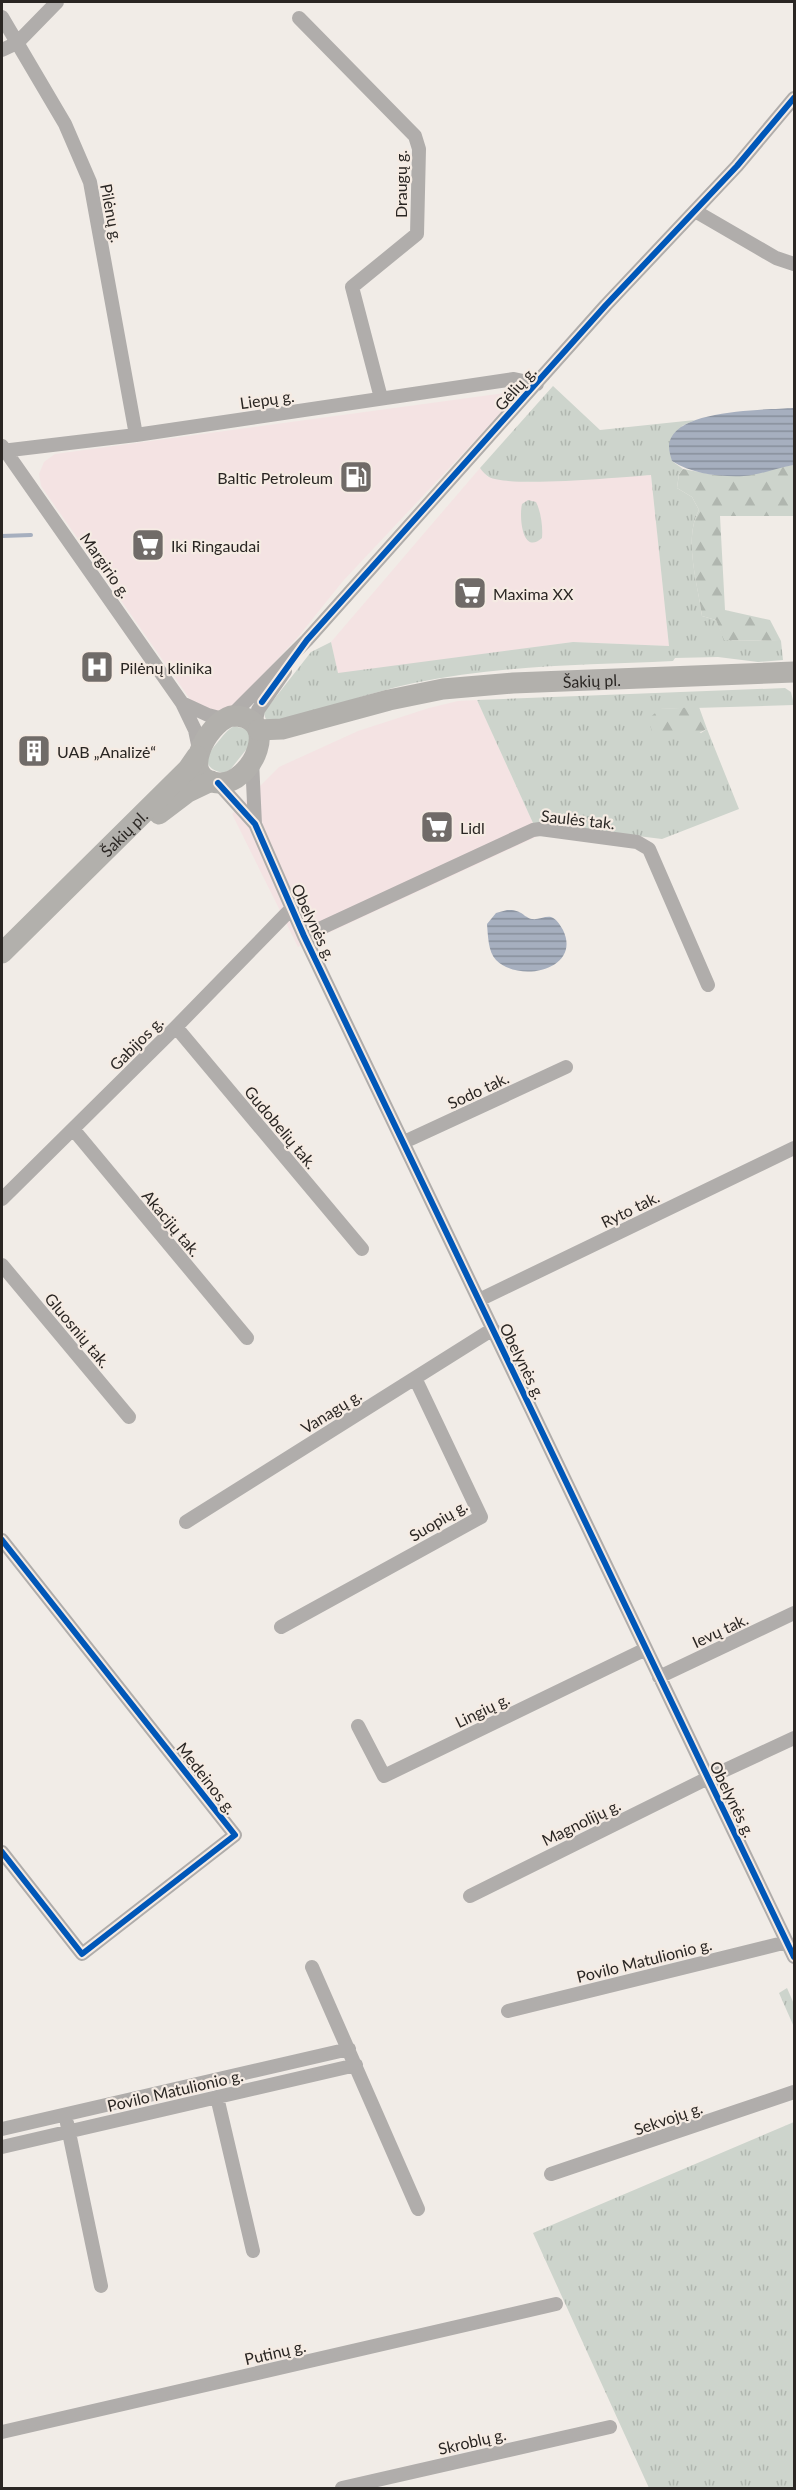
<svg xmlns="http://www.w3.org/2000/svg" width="796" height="2490" font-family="Lato,sans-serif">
	<defs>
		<pattern id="grass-tufts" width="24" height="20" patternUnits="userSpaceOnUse" patternTransform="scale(1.5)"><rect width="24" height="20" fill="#cdd4cc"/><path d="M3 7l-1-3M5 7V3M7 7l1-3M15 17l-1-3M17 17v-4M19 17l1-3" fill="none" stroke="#b0b6af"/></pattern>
		<pattern id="forest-firs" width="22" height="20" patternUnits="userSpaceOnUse" patternTransform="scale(1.5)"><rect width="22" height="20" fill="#cdd4cc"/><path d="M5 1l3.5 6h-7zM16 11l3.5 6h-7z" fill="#b0b6af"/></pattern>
		<pattern id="water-rules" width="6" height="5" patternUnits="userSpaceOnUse" patternTransform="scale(1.5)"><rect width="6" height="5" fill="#a6afbf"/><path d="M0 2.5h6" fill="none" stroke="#878e9b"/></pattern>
	</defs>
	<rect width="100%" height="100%" fill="#f1ece7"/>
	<!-- commercial -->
	<path fill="#f4e3e3" d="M505 393 512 401 343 581 298 637 234 706 215 712 192 702 41 486 39 474 44 462 55 454Z
		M480 468 488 477 527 482 651 475 669 646 573 642 338 674 331 642Z
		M477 700 533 823 536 837 298 947 232 814 279 767 358 731 429 708 458 701Z"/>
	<!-- grass -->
	<path fill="url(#grass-tufts)" d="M553 386 600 430 695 420 682 426 672 461 683 469 679 474 677 488 692 497 699 510C683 539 698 584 702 616L716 620 725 640 781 641 783 660 758 662 718 657 675 658 673 661C587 665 499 665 414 683 367 693 321 710 275 725 267 722 265 720 264 712L311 652 331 642 338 673 573 642 669 646 651 475C622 477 510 488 489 477 486 475 482 471 480 468Z
		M528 500 536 502C541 512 543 527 542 538 522 556 519 516 522 504Z
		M785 688 791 692 794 705 660 709 701 733 707 729 739 809 662 839 533 823 477 700Z
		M234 726 249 730V746L230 770 223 773C202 768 205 757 217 743 222 737 227 730 234 726Z
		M787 1988 794 2004V2027L779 1993Z
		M794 2122V2488H649L533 2233Z"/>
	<!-- forest -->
	<path fill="url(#forest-firs)" d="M794 465V516H720L725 610 770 620 781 641 724 640 716 620 702 616C698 585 683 539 699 510L692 497 677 488 679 474 683 469 715 475Z
		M699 707 707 729C692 738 667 737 652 731L648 719 660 709Z"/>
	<!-- water -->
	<path fill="url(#water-rules)" d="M794 408V465C778 467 761 475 744 476 720 477 692 474 672 461 670 454 667 446 671 438 685 409 766 410 794 408Z
		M507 910C522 909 523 917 532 919 538 920 545 916 551 917 557 919 560 925 563 930 582 969 520 984 496 960 488 952 488 935 487 924L496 913Z"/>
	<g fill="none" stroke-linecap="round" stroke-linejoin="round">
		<!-- stream -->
		<path stroke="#a6afbf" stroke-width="4" d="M2 536 31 535"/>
		<!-- minor -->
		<path stroke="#b0adab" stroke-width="14" d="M2 17 65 124 90 182 136 435
			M299 18 415 136 419 149 417 234 352 287 381 398
			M2 50 17 43 57 2
			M695 211 776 258 794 264
			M2 446 182 703 195 730 199 749
			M2 451 136 435 514 379 537 384
			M182 703 208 715 223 719
			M231 716 307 640 606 305 737 166 794 98
			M255 726 258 710 285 671
			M252 761 255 824
			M218 783 255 824 304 936 794 1957
			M304 936 533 830 540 829 637 842 649 849 708 985
			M176 1027 362 1249
			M73 1129 247 1338
			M404 1142 566 1067
			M2 1199 176 1027 292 908
			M2 1265 129 1417
			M479 1300 794 1148
			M186 1522 493 1329
			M2 1540 235 1835 82 1954 2 1852
			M281 1627 481 1517 415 1378
			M659 1677 794 1613
			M358 1726 384 1776 646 1649
			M470 1896 708 1778 794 1738
			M312 1967 418 2209
			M508 2011 787 1942
			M217 2097 253 2251
			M67 2123 101 2286
			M2 2129 349 2049
			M2 2147 356 2065
			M551 2174 794 2092
			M2 2432 556 2304
			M342 2488 610 2427"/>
		<!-- primary -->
		<g stroke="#b2b0ac" stroke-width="21">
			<path d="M231 716C284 715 252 785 219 783 177 780 206 724 231 716Z"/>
			<path id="s1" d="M258 730 282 729 389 700 443 689 513 683 794 672"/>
			<path d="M159 814 188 792 211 781"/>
			<path id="s2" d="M2 953 188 769 197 756"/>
		</g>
		<!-- cycleway casing -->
		<g stroke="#f5ebe3" stroke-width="10">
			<path id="cycleway" d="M262 702 307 640 606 305 737 166 794 98
				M218 783 255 824 304 936 794 1957
				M2 1540 235 1835 82 1954 2 1852"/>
		</g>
		<!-- cycleway -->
		<use href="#cycleway" stroke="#0057b8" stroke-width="6"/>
	</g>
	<!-- icons -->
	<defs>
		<g id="fuel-square" transform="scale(1.725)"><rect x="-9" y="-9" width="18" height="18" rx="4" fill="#706b68" stroke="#f5ebe3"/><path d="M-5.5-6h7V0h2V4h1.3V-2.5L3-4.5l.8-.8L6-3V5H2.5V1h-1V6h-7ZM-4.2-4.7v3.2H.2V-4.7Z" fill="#fff"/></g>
		<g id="supermarket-square" transform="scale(1.725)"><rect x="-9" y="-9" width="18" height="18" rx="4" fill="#706b68" stroke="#f5ebe3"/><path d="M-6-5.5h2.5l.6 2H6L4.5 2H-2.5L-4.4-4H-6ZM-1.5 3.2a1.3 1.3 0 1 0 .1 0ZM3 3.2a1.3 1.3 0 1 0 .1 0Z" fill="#fff"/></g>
		<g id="hospital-square" transform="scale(1.725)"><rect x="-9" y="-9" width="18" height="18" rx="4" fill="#706b68" stroke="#f5ebe3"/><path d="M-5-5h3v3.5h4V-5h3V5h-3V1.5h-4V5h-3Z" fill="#fff"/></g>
		<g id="building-square" transform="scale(1.725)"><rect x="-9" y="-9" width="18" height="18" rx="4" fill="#706b68" stroke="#f5ebe3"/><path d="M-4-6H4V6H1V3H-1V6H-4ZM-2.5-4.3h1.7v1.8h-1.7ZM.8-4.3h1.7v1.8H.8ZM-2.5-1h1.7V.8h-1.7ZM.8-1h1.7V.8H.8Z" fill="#fff"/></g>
	</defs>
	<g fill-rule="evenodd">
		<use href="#fuel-square" x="356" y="477"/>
		<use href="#supermarket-square" x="148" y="545"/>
		<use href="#supermarket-square" x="470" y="593"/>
		<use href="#hospital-square" x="97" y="667"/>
		<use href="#building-square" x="34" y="751"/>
		<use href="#supermarket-square" x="437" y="827"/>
	</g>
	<g text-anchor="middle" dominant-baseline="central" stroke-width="4.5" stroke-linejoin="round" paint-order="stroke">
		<!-- street labels -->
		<g font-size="16" fill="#2a2623" stroke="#f5ebe3">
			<text transform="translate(400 184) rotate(-90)">Draugų g.</text>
			<text transform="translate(112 213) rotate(79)">Pilėnų g.</text>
			<text transform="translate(515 388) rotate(-48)">Gėlių g.</text>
			<text transform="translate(267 399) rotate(-8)">Liepų g.</text>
			<text transform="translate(106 565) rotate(55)">Margirio g.</text>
			<text stroke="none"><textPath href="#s1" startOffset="339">Šakių pl.</textPath></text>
			<text transform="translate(578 819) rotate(6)">Saulės tak.</text>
			<text stroke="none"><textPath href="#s2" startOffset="171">Šakių pl.</textPath></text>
			<text transform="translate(314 922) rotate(65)">Obelynės g.</text>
			<text transform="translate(136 1043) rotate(-45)">Gabijos g.</text>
			<text transform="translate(478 1090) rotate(-25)">Sodo tak.</text>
			<text transform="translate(281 1127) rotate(50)">Gudobelių tak.</text>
			<text transform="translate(630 1209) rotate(-26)">Ryto tak.</text>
			<text transform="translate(172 1223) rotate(50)">Akacijų tak.</text>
			<text transform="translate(78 1330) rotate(50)">Gluosnių tak.</text>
			<text transform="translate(523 1361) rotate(64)">Obelynės g.</text>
			<text transform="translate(331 1411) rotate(-32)">Vanagų g.</text>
			<text transform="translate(438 1520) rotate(-31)">Suopių g.</text>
			<text transform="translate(720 1630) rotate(-25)">Ievų tak.</text>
			<text transform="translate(482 1710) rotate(-26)">Lingių g.</text>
			<text transform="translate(207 1778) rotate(52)">Medeinos g.</text>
			<text transform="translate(733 1799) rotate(64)">Obelynės g.</text>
			<text transform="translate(581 1822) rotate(-26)">Magnolijų g.</text>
			<text transform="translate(644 1960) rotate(-14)">Povilo Matulionio g.</text>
			<text transform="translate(175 2090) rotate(-13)">Povilo Matulionio g.</text>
			<text transform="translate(668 2118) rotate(-19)">Sekvojų g.</text>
			<text transform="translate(275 2352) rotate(-13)">Putinų g.</text>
			<text transform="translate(472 2441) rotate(-13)">Skroblų g.</text>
		</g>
		<!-- poi labels -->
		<g font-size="16" fill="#2a2623" stroke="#f5ebe3" text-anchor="start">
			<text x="333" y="477" text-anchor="end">Baltic Petroleum</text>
			<text x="171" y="545">Iki Ringaudai</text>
			<text x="493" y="593">Maxima XX</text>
			<text x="120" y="667">Pilėnų klinika</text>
			<text x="57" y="751">UAB „Analizė“</text>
			<text x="460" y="827">Lidl</text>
		</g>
	</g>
	<!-- border -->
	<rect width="796" height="2490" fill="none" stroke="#2a2623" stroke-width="6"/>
</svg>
